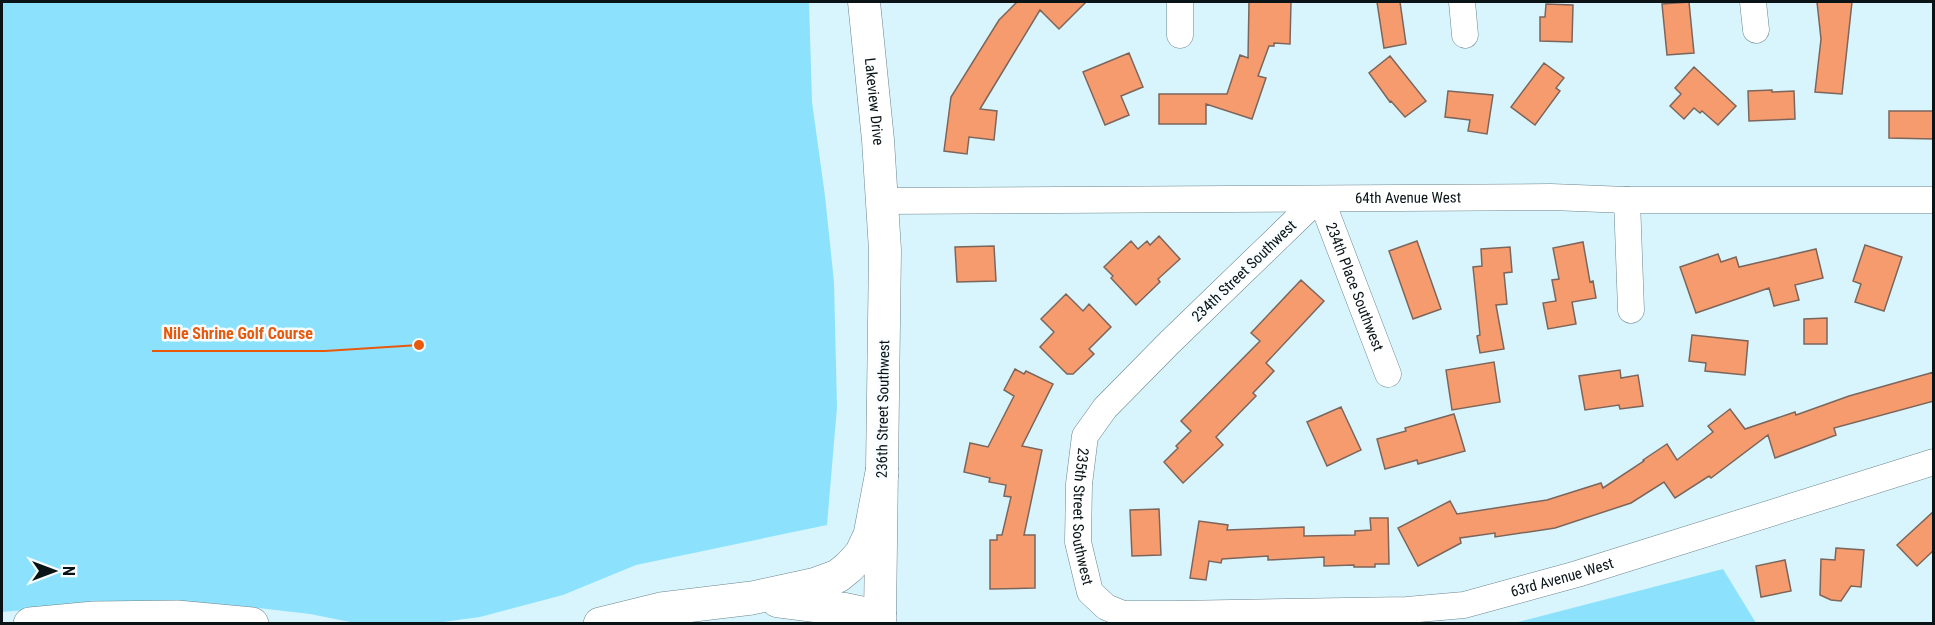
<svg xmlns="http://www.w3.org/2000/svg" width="1935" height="625" font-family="'Roboto Condensed',sans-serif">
	<rect width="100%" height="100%" fill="#d8f5fd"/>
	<!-- green -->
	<path fill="#8ce2fc" d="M2 2H809L812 102 825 196 834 282 837 407 827 525 636 565 563 595 480 617 436 623H355L310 614 240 606 171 602 91 604 2 612Z
		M1723 569 1756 623H1514Z"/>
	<!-- building -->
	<path fill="#f69b6e" stroke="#7c665c" stroke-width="1.5" d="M1017 2H1086L1059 29 1040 10 980 109 997 111 994 140 969 137 967 154 944 151 951 97 999 20Z
		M1249 2H1291L1290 44 1274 43V46H1269L1258 76 1266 78 1252 119 1206 104V124H1159V94H1227L1240 55 1248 58Z
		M1377 2H1400L1406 44 1384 48Z
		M1689 2 1694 53 1667 55 1662 4Z
		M1817 2H1852L1842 94 1815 92 1821 39Z
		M1546 4 1573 5 1572 42 1540 41V17H1545Z
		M1129 53 1143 87 1121 96 1129 115 1105 125 1083 72Z
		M1390 56 1426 101 1405 117 1391 101 1390 102 1369 73Z
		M1544 63 1564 78 1556 88 1560 91 1535 125 1511 107Z
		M1694 67 1736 106 1718 125 1702 111 1700 113 1694 108 1684 119 1670 106 1681 94 1675 88Z
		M1772 90V92L1794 91 1795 119 1749 121 1748 91Z
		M1448 91 1493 95 1487 134 1468 131 1470 120 1445 117Z
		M1889 111H1934V139L1889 138Z
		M1159 236 1180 259 1158 279 1160 282 1136 305 1111 278 1113 276 1104 267 1131 241 1138 249 1147 241 1150 245Z
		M1417 241 1441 309 1413 319 1389 251Z
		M1583 242 1590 282 1593 281 1596 298 1572 302 1576 324 1548 329 1543 303 1556 301 1552 280 1559 279 1553 248Z
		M1865 245 1902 257 1884 311 1855 302 1861 284 1853 281Z
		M994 246 996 281 957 282 955 247Z
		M1510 247 1512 272 1504 273 1507 304 1496 305 1504 349 1480 353 1477 336 1480 335 1473 267 1482 266 1481 249Z
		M1816 249 1823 278 1795 285 1799 300 1774 306 1769 288 1696 313 1680 267 1718 254 1721 262 1736 257 1739 267Z
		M1301 280 1324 301 1266 363 1274 371 1253 393 1256 396 1216 437 1223 445 1183 483 1164 462 1178 448 1176 446 1191 431 1181 421 1260 341 1251 333Z
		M1066 294 1083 311 1089 304 1111 327 1089 349 1094 354 1073 374H1067L1040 347 1054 332 1041 319Z
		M1827 318V344H1804V319Z
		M1692 335 1748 341 1745 375 1705 371 1706 363 1689 361Z
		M1494 362 1500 402 1452 410 1446 370Z
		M1015 369 1024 374 1026 371 1053 384 1022 446 1042 450 1024 535H1035V588L990 589V540H997V535H1002L1011 497 1004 496 1006 485 989 482 990 478 964 472 970 443 988 447 1014 396 1004 390Z
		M1620 370 1621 378 1638 375 1643 406 1620 409 1619 405 1585 410 1579 376Z
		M1934 372V401L1834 428 1836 435 1775 458 1768 435 1711 478 1709 476 1675 498 1664 482 1631 503 1555 528 1495 537V533L1460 538 1461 543 1418 566 1398 528 1450 501 1457 514 1547 500 1601 483 1603 488 1644 461 1643 460 1667 444 1677 460 1713 432 1708 426 1730 409 1745 429 1795 412 1796 415 1849 396Z
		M1341 407 1361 450 1327 466 1307 422Z
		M1454 414 1465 451 1418 464 1417 460 1385 469 1377 439 1406 431 1405 428Z
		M1159 509 1161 555 1132 556 1130 510Z
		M1934 511V550L1917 566 1897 545Z
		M1370 518H1388L1389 564H1375V567H1354V565L1324 566V557L1268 560V556L1222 559 1221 563 1209 561 1206 580 1190 578 1199 521 1228 525 1227 530 1304 527V536L1355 535V531L1371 530Z
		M1836 548 1864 550 1861 587 1851 586 1841 601 1831 600 1820 595 1821 559 1835 560Z
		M1785 560 1791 591 1761 597 1756 566Z"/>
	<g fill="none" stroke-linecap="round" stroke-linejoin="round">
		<!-- minor casing -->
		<g stroke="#6b858d" stroke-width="27">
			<g id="minor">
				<path d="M1180 2V35"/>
				<path d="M1462 2 1465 35"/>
				<path d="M1753 2 1756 30"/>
				<path id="s1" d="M1318 199 1169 343 1105 408 1085 436 1079 484 1078 542 1090 592 1106 607 1123 614H1176L1407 610 1464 605 1577 574 1934 462"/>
				<path id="s2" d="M1321 199 1388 374"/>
				<path d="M1627 200 1631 310"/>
				<path id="s3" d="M882 201 1551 197 1627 200H1934"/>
			</g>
		</g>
		<!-- tertiary casing -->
		<g stroke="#6b858d" stroke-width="33">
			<g id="tertiary">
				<path id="s4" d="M864 2 878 140 885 250 880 617"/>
			</g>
		</g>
		<!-- motorway casing -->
		<g stroke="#6b858d" stroke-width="34">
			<path id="motorway" d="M778 601 842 609 880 617
				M30 624 94 618 177 617 252 624
				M600 624 661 609 752 598 816 584 838 576 849 567 861 554 870 535 882 472"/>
		</g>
		<!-- minor -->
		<use href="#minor" stroke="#fff" stroke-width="26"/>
		<!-- tertiary -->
		<use href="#tertiary" stroke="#fff" stroke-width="32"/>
		<!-- motorway -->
		<use href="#motorway" stroke="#fff" stroke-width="33"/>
	</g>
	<g text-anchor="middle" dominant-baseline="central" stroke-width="5" stroke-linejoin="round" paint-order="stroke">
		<!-- street labels -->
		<g font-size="15" fill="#0a1417" stroke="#f8fdff">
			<text stroke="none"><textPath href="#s4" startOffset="100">Lakeview Drive</textPath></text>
			<text stroke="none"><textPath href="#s3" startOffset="526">64th Avenue West</textPath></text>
			<text transform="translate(1244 271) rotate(-44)">234th Street Southwest</text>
			<text stroke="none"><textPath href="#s2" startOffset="94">234th Place Southwest</textPath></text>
			<text transform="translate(883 409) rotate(-89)">236th Street Southwest</text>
			<text stroke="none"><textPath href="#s1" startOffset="414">235th Street Southwest</textPath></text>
			<text stroke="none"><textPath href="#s1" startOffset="974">63rd Avenue West</textPath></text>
		</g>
	</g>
	<!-- callouts -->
	<path fill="none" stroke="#e8590c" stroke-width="2" d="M419 345L325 351H152"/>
	<circle fill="#e8590c" stroke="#f8fdff" stroke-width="2" cx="419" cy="345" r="6"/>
	<g font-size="16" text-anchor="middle" font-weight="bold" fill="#e8590c" stroke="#f8fdff" stroke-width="5" stroke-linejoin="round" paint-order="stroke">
		<text x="238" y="339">Nile Shrine Golf Course</text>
	</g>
	<!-- border -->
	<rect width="1935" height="625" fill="none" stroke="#0a1417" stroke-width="6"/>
	<!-- north arrow -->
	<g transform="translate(54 571) rotate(90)" stroke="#f8fdff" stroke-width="4.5" paint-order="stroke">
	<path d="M0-4.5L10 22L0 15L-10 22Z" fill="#0a1417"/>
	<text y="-9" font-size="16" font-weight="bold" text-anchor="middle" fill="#0a1417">N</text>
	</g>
</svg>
